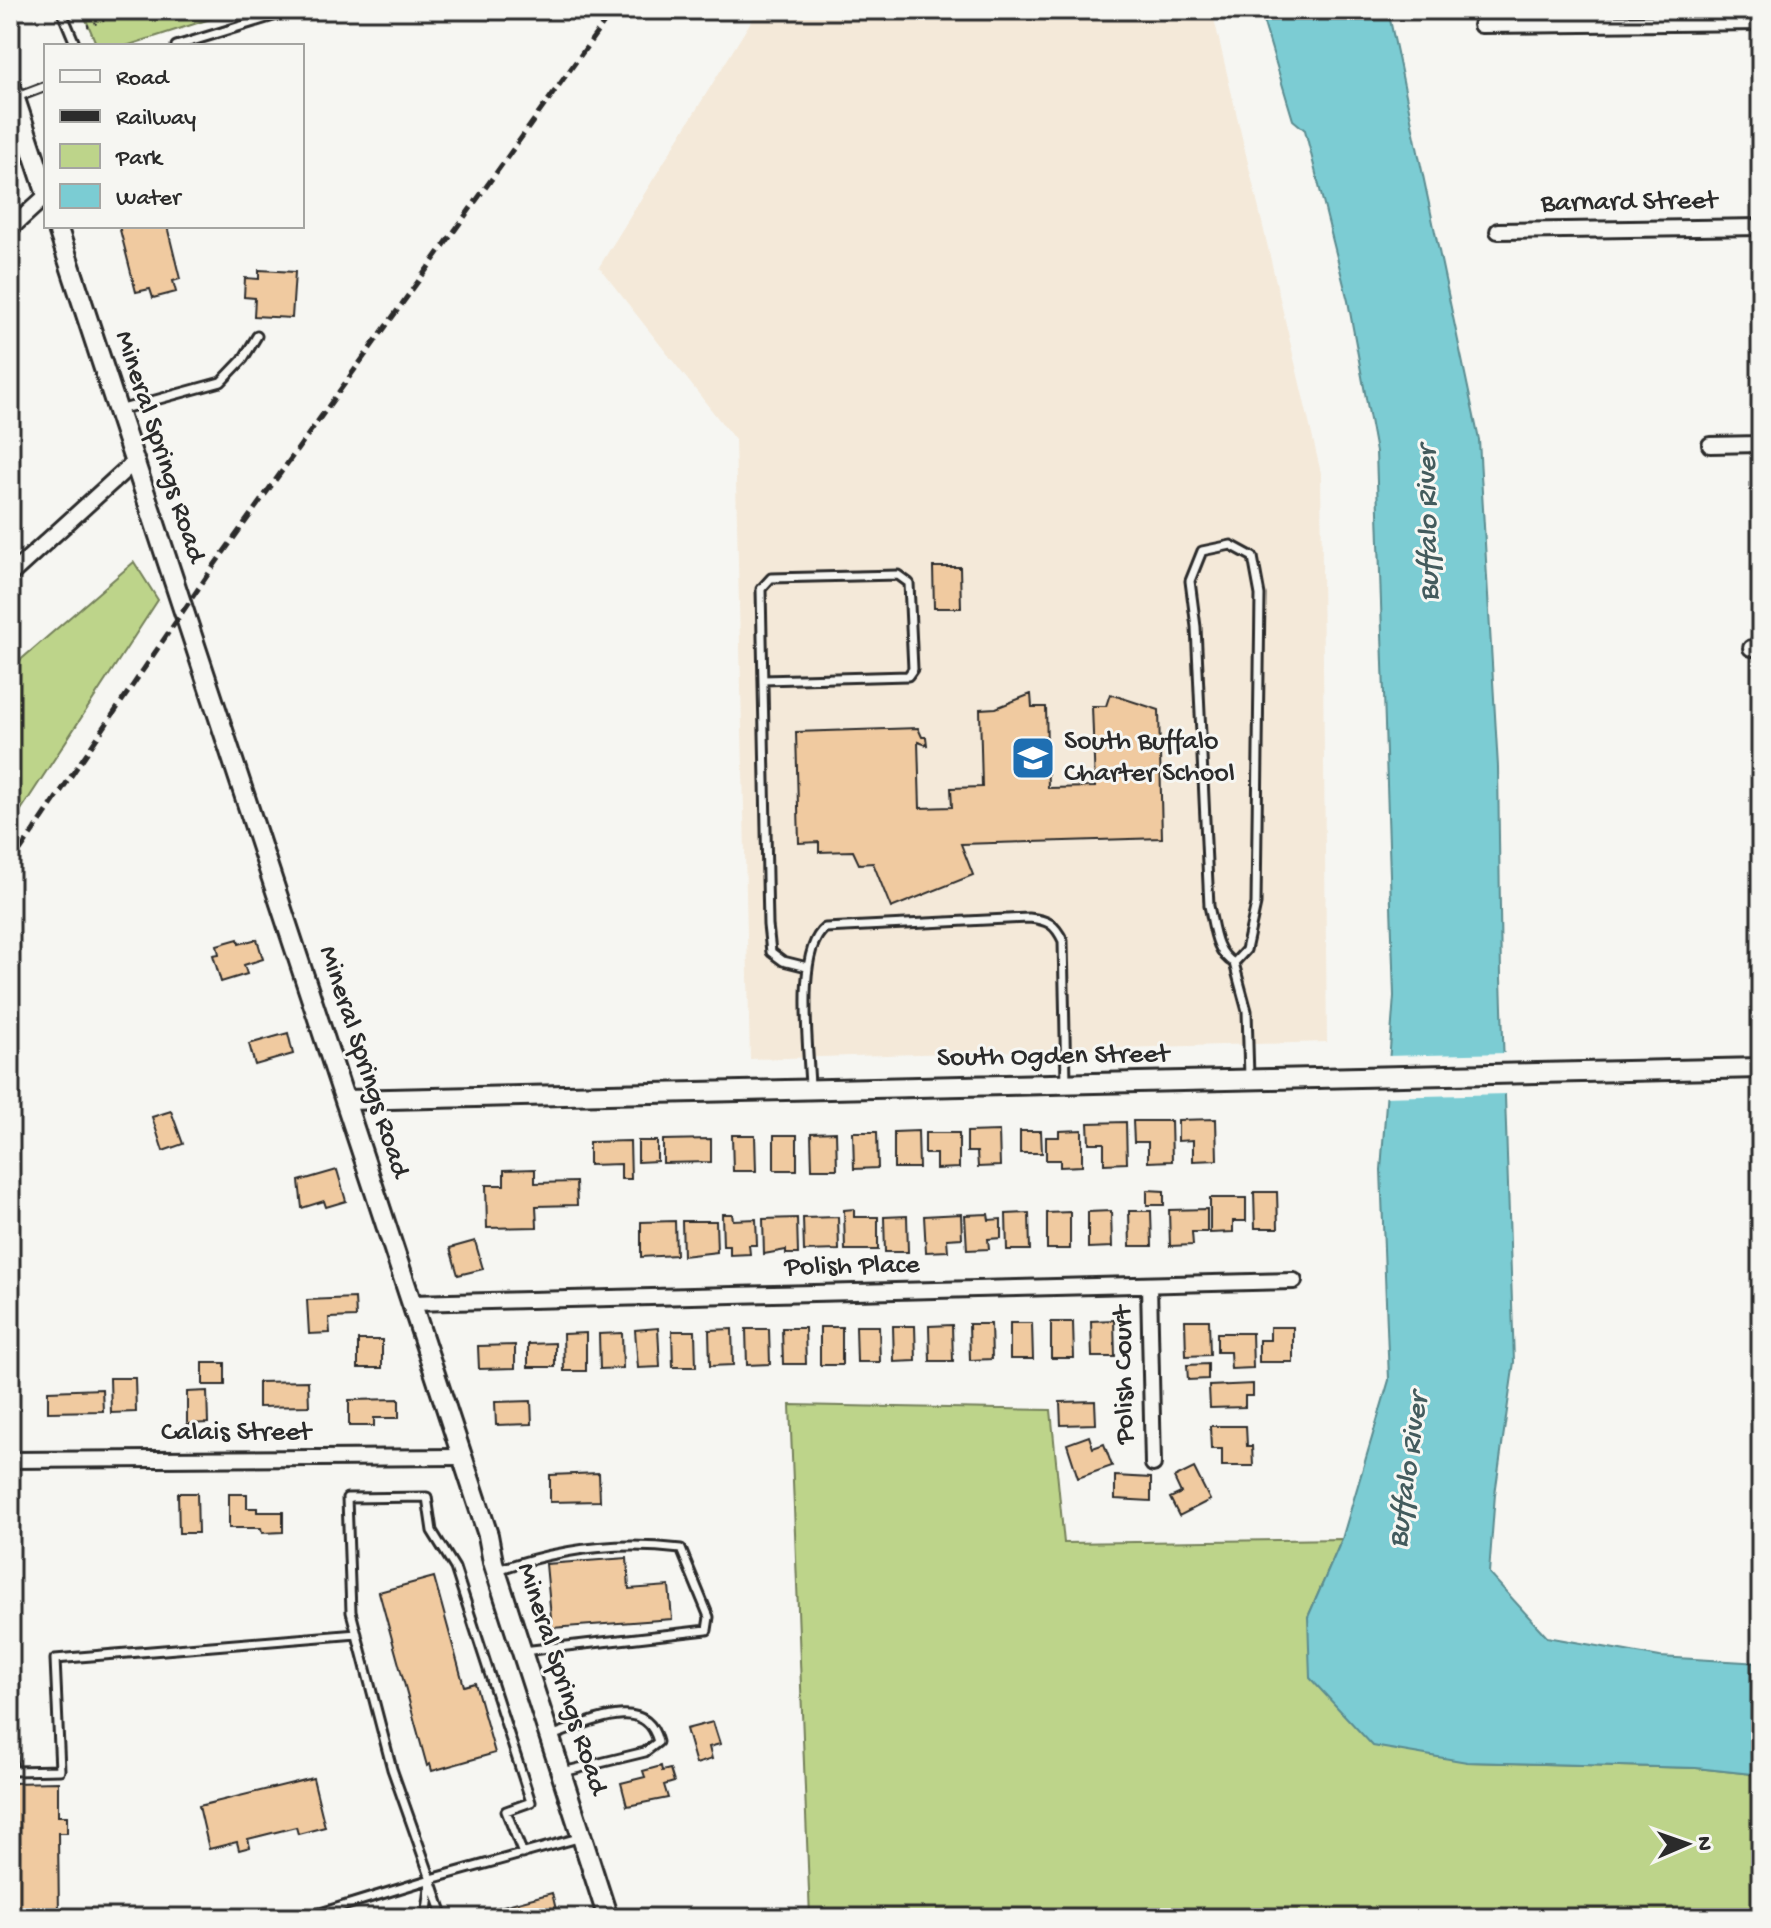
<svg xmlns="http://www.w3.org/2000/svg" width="1771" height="1928" font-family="'Gochi Hand',sans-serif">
	<rect width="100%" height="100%" fill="#f6f6f2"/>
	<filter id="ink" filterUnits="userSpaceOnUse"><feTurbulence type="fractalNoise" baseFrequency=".0125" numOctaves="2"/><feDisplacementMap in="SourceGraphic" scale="16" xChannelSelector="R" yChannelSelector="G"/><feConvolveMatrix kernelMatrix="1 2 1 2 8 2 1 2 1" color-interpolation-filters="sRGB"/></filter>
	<g filter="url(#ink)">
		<!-- built -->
		<path fill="#f4e9d9" d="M758 10H1212L1321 473 1327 1042 750 1059 735 440 599 267Z"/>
		<!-- green -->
		<path fill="#bdd48a" stroke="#74805a" stroke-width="2" d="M82 10H238L126 46H97Z
			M134 562 158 600 10 827V669Z
			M790 1405 1051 1410 1064 1543 1342 1539 1308 1617 1467 1762 1696 1768 1761 1775V1918L810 1917Z"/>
		<!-- water -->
		<path fill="#7bccd3" stroke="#5b8c90" stroke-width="2" d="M1260 10H1388L1479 440 1498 767 1501 978 1514 1362 1495 1494 1489 1573 1547 1637 1660 1657 1761 1663V1775L1696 1768 1467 1762 1373 1746 1310 1678 1308 1617 1342 1539 1389 1380 1381 1170 1394 996 1376 452 1348 301 1305 130 1293 120Z"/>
		<!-- pier -->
		<path fill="#f6f6f2" d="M1506 1053 1507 1094 1382 1097 1386 1056Z"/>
		<!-- building -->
		<path fill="#f0caa0" stroke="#2b2b2b" stroke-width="2" d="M119 226H167L180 279 173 281 176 292 153 298 150 289 136 292Z
			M259 270 295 272 292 318 254 316 255 298 244 297 245 278 259 279Z
			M933 567H960L961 608H934Z
			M1031 694 1032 707H1046L1048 788 1095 787 1092 706H1106L1110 694 1159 710 1162 838 961 844 973 875 891 908 873 863 859 864 853 851 819 852V842L799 843 796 732 918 728 922 737H926L927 745 918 742 920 808 952 807 951 788 982 787 980 709 996 708Z
			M238 939 239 944 257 939 263 959 244 965 247 974 221 982 213 955 219 954 217 945Z
			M288 1033 293 1054 255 1065 249 1044Z
			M171 1111 183 1144 163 1151 152 1117Z
			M1216 1119 1217 1160 1193 1161V1140L1178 1141V1120Z
			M1133 1121H1171L1172 1161 1148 1162V1142H1134Z
			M1126 1122 1127 1163 1104 1164V1143H1089L1088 1123Z
			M1082 1130V1166L1060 1167V1160H1046V1137H1059V1131Z
			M918 1131 919 1168H894V1132Z
			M999 1131 1000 1166 978 1167 977 1152H967V1132Z
			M1020 1131H1041L1042 1153H1020Z
			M836 1132 837 1169H812L811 1133Z
			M853 1132H877L878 1168 854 1169Z
			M925 1133H959V1168L936 1169V1154H925Z
			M732 1135H755L756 1171H733Z
			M774 1135H797V1170H774Z
			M711 1139V1162L663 1163V1140Z
			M630 1141 631 1179H621V1164L589 1165V1142Z
			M638 1141H657V1161L638 1162Z
			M535 1169V1183L576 1182 577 1205 536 1206 537 1227 487 1228 486 1185H504V1170Z
			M337 1170 346 1201 326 1207 324 1201 302 1208 299 1181Z
			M1147 1190 1164 1191V1205H1147Z
			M1254 1192H1277L1278 1228H1255Z
			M1210 1198H1246V1221H1233V1232L1210 1233Z
			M854 1209V1217H878V1250H845L844 1210Z
			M1207 1209V1232H1192L1193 1245 1170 1246 1169 1210Z
			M1111 1211 1112 1247 1088 1248V1212Z
			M1129 1211H1151L1152 1246H1130Z
			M1070 1212V1249H1047V1213Z
			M1029 1213 1030 1250H1007L1006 1214Z
			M722 1214H732L733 1220 756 1219 757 1245H749L750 1254 730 1255V1246H723Z
			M961 1214 962 1238 947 1239 948 1251 926 1252 924 1216Z
			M988 1214 989 1220 1001 1219V1238L988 1239 989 1249 967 1250 965 1215Z
			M907 1216 908 1252H885L884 1217Z
			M838 1217 839 1250 804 1251 803 1218Z
			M797 1218 798 1254H786V1250L764 1254 763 1219Z
			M675 1221 676 1255 641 1257V1222Z
			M682 1221H716L717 1252 683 1256Z
			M475 1241 483 1269 458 1275 450 1248Z
			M355 1298 356 1317 329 1318 330 1333 309 1334 307 1300Z
			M1114 1320 1115 1357H1092L1091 1321Z
			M1185 1320H1209L1210 1355 1186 1356Z
			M1051 1322H1073L1074 1358H1051Z
			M1010 1323H1032L1033 1359H1010Z
			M969 1324H991L992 1359 970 1360Z
			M952 1325 953 1361H930L929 1326Z
			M856 1326H879L880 1362H857Z
			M893 1326H915L916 1361 894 1362Z
			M820 1327H842V1365H820Z
			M1270 1327H1293V1362H1259V1340H1270Z
			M658 1328 660 1367 638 1368 635 1330Z
			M782 1328H805L806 1364H783Z
			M732 1329 733 1365 710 1366 709 1330Z
			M746 1329H769L770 1364 747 1365Z
			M672 1331H695L696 1367H673Z
			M586 1333V1371H564L563 1334Z
			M622 1333 623 1368 600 1369 599 1334Z
			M1217 1333H1252L1253 1368 1231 1369 1230 1352H1217Z
			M358 1340H382V1368H358Z
			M555 1343V1367H528V1344Z
			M515 1345V1368L479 1369 478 1346Z
			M203 1363H225V1385H203Z
			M1208 1364V1379L1188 1380 1187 1365Z
			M110 1378H135L136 1412 111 1413Z
			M308 1381 309 1406 258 1407V1382Z
			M1253 1384V1396H1245V1407L1210 1408 1209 1386Z
			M10 1387H15V1413L10 1414Z
			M102 1389 103 1411 48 1412V1391Z
			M207 1391 208 1423 187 1424V1392Z
			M399 1399V1418H374V1426H349V1400Z
			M531 1401 532 1424 496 1425 495 1402Z
			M1095 1401 1096 1424 1061 1425 1060 1402Z
			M1210 1426H1246L1247 1446H1252L1253 1466H1222V1449H1211Z
			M1089 1436 1093 1448 1104 1444 1112 1466 1078 1478 1067 1444Z
			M1194 1468 1210 1500 1179 1516 1170 1498 1181 1493 1174 1478Z
			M599 1473 600 1501 550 1502V1475Z
			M1115 1476 1151 1478V1501L1115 1499Z
			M178 1493H197L198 1533H179Z
			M229 1494H247V1508H257V1512H283V1532L262 1533 261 1528H229Z
			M10 1497H18L19 1520H10Z
			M627 1558 629 1589 669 1586 672 1619 552 1628 546 1564Z
			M434 1577 464 1686 475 1683 495 1753 432 1771 430 1764 427 1766 379 1592Z
			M713 1722 720 1744 709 1747 712 1759 696 1764 686 1729Z
			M661 1766 662 1771 670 1769 674 1782 664 1785 668 1798 627 1806 621 1783 645 1777 643 1771Z
			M313 1778 325 1827 298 1834 296 1827 248 1839 250 1847 239 1850 237 1842 209 1849 199 1806Z
			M58 1782V1816H67V1833H58L59 1918H10V1783Z
			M552 1893 558 1918H490L488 1910Z"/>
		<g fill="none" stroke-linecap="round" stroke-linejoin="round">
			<!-- service casing -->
			<g stroke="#2b2b2b" stroke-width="13">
				<path id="service" d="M61 10 76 46
					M176 46 293 10
					M17 97 46 86
					M119 410 221 382 243 359 257 336
					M763 680 908 676 913 669 909 583 898 575 771 578 761 589 768 925 771 952 783 961 807 967
					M1234 963 1246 950 1256 904 1260 595 1253 557 1231 545 1202 551 1190 581 1196 627 1209 906C1214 926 1215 953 1234 963L1247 1011 1249 1077
					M810 1087C809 1050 795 951 825 928L1029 918C1048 920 1055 924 1063 941L1066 1082
					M498 1570C557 1549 619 1541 681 1549L709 1617 707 1630 523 1651
					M10 1722 13 1771 60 1770 55 1659 357 1634
					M551 1736C585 1725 646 1691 658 1742L645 1752 563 1772
					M523 1854 506 1811 531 1802 455 1568 432 1531 427 1497 347 1498 351 1612 392 1769 431 1879 582 1837
					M431 1879 444 1918
					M304 1918 431 1879
					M426 1918 431 1881"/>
			</g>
			<!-- minor casing -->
			<g stroke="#2b2b2b" stroke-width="20">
				<path id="minor" d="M1481 25 1761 22
					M10 229 46 196
					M1498 231 1761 227
					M1710 445 1761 444
					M10 575 134 462
					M1751 648H1761
					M1149 1285 1153 1464
					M412 1303 1294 1281
					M10 1460 462 1457"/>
			</g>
			<!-- tertiary casing -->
			<g stroke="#2b2b2b" stroke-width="24">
				<path id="tertiary" d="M10 84 46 192
					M57 226 488 1535 493 1562 608 1918
					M346 1100 1761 1068"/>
			</g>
			<!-- path -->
			<path stroke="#2b2b2b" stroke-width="3" stroke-dasharray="2 6" stroke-linecap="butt" d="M87 26 126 13"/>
			<!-- service -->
			<use href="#service" stroke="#f6f6f2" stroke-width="7"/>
			<!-- minor -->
			<use href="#minor" stroke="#f6f6f2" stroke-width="14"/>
			<!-- tertiary -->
			<use href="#tertiary" stroke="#f6f6f2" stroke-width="18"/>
			<!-- rail -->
			<path stroke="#2b2b2b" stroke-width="5" stroke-dasharray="12 6" stroke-linecap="butt" d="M10 866 213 567 613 10"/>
		</g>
	</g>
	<!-- icons -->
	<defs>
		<g id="school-square" transform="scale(2.3)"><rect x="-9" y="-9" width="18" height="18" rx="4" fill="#1f6fb2" stroke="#f6f6f2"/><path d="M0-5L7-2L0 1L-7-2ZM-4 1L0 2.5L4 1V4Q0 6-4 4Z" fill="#fff"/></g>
	</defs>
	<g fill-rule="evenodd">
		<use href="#school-square" x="1033" y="758"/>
	</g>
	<g text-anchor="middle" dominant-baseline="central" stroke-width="6" stroke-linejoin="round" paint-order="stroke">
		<!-- street labels -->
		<g font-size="28" fill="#2b2b2b" stroke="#f6f6f2">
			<text transform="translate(1629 203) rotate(-1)">Barnard Street</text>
			<text transform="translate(159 447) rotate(72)">Mineral Springs Road</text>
			<text transform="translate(1053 1057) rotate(-1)">South Ogden Street</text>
			<text transform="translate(363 1062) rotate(72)">Mineral Springs Road</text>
			<text transform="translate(852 1267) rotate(-1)">Polish Place</text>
			<text transform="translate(1125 1375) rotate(-91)">Polish Court</text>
			<text x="236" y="1433">Calais Street</text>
			<text transform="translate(561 1679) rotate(72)">Mineral Springs Road</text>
		</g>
		<!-- poi labels -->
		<g font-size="28" fill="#2b2b2b" stroke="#f6f6f2" text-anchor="start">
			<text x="1064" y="742">South Buffalo<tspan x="1064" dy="32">Charter School</tspan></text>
		</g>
		<!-- water labels -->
		<g font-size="30" font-style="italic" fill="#435b5d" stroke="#f6f6f2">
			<text transform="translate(1430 524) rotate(-91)">Buffalo River</text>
			<text transform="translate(1410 1471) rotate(-82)">Buffalo River</text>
		</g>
	</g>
	<!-- margin -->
	<rect width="1771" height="1928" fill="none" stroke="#f6f6f2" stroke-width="40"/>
	<rect x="20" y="20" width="1731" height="1888" fill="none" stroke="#2b2b2b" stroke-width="3" filter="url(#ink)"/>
	<!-- legend -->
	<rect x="44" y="44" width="260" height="184" fill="#f6f6f2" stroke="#a5a5a2" stroke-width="2"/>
	<rect x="60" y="70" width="40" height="12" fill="#f6f6f2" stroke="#a5a5a2" stroke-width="2"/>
	<text x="116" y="84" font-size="24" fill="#2b2b2b">Road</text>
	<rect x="60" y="110" width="40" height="12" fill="#2b2b2b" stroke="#a5a5a2" stroke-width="2"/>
	<text x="116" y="124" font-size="24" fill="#2b2b2b">Railway</text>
	<rect x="60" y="144" width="40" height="24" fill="#bdd48a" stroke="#a5a5a2" stroke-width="2"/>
	<text x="116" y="164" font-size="24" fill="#2b2b2b">Park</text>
	<rect x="60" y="184" width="40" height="24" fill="#7bccd3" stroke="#a5a5a2" stroke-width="2"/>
	<text x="116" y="204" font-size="24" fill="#2b2b2b">Water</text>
	<!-- north arrow -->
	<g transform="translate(1687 1844) rotate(88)" stroke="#f6f6f2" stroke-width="6" paint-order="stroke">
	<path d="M0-6L14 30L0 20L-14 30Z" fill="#2b2b2b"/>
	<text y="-12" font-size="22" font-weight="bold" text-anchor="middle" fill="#2b2b2b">N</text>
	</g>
</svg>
